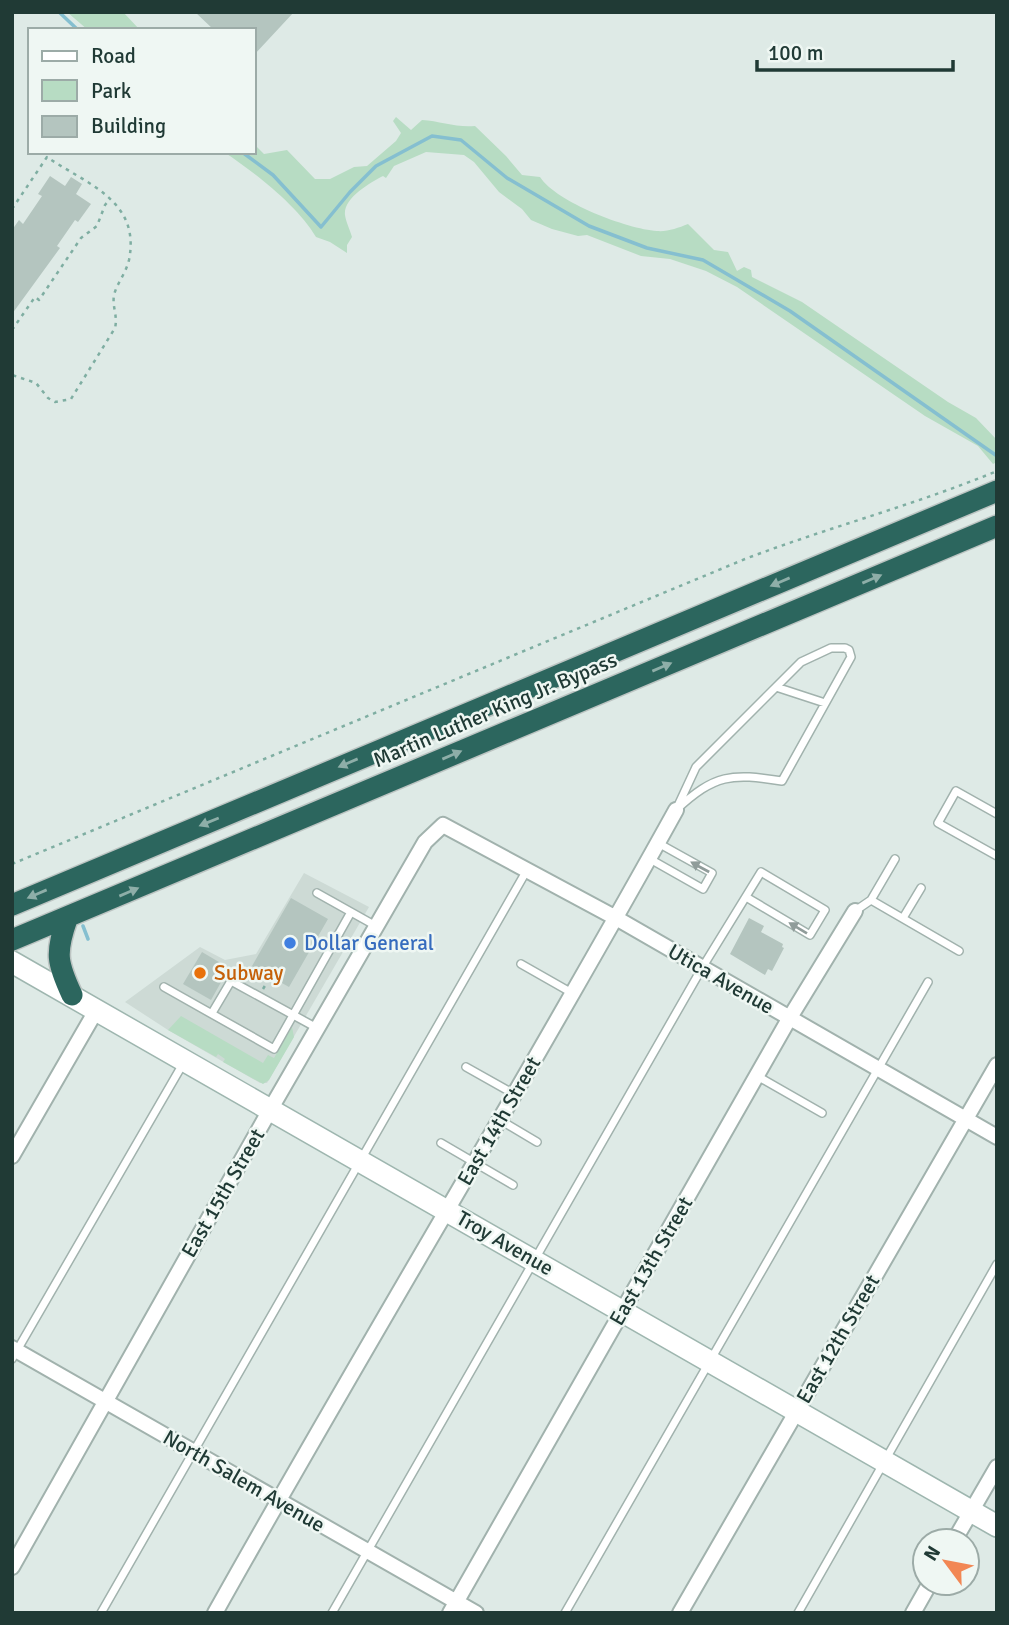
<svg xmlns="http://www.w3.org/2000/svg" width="1009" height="1625" font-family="Signika,sans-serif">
	<rect width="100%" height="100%" fill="#deeae6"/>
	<!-- built -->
	<path fill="#cddad5" d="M304 873 369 907 267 1083H260L168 1030 125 1002 200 947 225 960 256 954Z"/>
	<!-- green -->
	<path fill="#b7dcc3" d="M67 12H123L140 30H88Z
		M396 117 411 130 422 120C440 121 457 128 475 126L506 156 522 175 540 177C556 202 627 229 657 231 667 232 678 228 688 224L714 250 728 252 737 271 744 267 751 270 752 277 802 302 948 402 976 418 997 440V462L993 464 978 446 925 416 737 287 706 271 670 259 641 256 587 235 578 236 552 229 531 220 522 209 499 192 474 162 464 155 426 152 394 166 386 178 383 176C370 183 343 198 345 215 346 222 350 230 352 237L347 245V253L330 242 316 237C298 206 254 172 224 152H254V144L264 154 287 150 315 179H330L354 167 367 166 396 141 401 133 393 121Z
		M181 1016 263 1063 268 1055 274 1058 292 1027 294 1037 269 1080 263 1084 223 1062 225 1059 218 1054 216 1057 168 1030Z"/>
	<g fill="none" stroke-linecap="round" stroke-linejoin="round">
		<!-- stream -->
		<path stroke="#85bfd0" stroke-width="3.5" d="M59 12 78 30
			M242 152 273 175 321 227 350 192 376 166 432 136 461 140 507 178 589 226 647 248 703 260 790 311 997 456
			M83 926 88 939"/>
	</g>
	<!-- building -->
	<path fill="#b4c5bf" d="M195 12H294L254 55V30H214Z
		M50 176 65 186 71 177 82 184 76 194 91 204 78 222 75 220 57 246 60 248 12 314V230L19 220 23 224 42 196 38 194Z
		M291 898 328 919 289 987 252 966Z
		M749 918 764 926 761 932 783 944 782 947 784 948 772 971 768 969 765 975 730 954Z
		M202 952 229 968 211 1000 183 984Z"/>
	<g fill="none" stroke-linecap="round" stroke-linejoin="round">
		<!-- lane casing -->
		<g stroke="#a1b2ad" stroke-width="10">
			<path id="lane" d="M831 648H845L849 650 851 657 782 781C731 773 715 774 676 810L696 767 801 662Z
				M776 687 825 703
				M997 814 956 791 938 823 997 856
				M650 859 703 889 712 873 658 843
				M317 893 376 926
				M871 900 959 951
				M855 911 871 900 895 859
				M903 918 921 888
				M521 964 572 993
				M164 987 274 1049 351 912
				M212 1013 231 981 317 1028
				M466 1067 514 1094
				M757 1076 822 1113
				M500 1120 537 1142
				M441 1143 513 1185
				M12 1359 184 1062
				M101 1613 527 870
				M332 1613 702 968 761 872 825 910 810 935 746 897
				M565 1613 928 982
				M798 1613 997 1264"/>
		</g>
		<!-- street casing -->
		<g stroke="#a1b2ad" stroke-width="18">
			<path id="street" d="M12 1156 97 1009
				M12 1348 476 1613
				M954 1541 997 1467
				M12 1567 270 1110 425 842 443 825 616 918 997 1137
				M215 1613C366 1343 527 1080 676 810
				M450 1613 789 1019 855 911
				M680 1613 997 1065
				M913 1613 930 1583"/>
		</g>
		<!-- secondary casing -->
		<g stroke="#9eb6af" stroke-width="24">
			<path id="secondary" d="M12 962 997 1526"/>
		</g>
		<!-- highway casing -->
		<g stroke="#bcc4c2" stroke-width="24">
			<path id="highway" d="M12 905 997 491
				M67 919C55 953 57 963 72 995
				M12 940 997 526"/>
		</g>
		<!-- path -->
		<path stroke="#7faea2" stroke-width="2.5" stroke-dasharray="3.5 5" stroke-linecap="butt" d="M12 209 47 157C86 184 141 200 129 260 126 273 117 283 114 295 112 307 118 316 115 328L71 399 55 402 48 398 36 383 12 375
			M12 330 35 297 39 300 81 238 97 226 105 205 110 199
			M12 864 745 559C829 527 915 505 997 471
			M263 989 269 979"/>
		<!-- lane -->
		<use href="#lane" stroke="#fff" stroke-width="7"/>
		<!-- street -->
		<use href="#street" stroke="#fff" stroke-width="14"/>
		<!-- secondary -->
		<use href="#secondary" stroke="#fff" stroke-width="21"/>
		<!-- highway -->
		<use href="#highway" stroke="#2c665e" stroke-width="21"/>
	</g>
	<!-- one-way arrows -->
	<defs><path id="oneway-solid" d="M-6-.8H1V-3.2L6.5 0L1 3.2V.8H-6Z" transform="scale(1.75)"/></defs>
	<g fill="#8eaea8">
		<use href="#oneway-solid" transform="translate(872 579) rotate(-23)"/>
		<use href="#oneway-solid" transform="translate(780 582) rotate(157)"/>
		<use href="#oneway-solid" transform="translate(662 667) rotate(-23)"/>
		<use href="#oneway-solid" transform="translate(452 755) rotate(-23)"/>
		<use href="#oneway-solid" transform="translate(348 763) rotate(157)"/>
		<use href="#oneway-solid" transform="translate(209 822) rotate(158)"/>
		<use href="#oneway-solid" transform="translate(129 892) rotate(-23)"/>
		<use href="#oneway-solid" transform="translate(37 894) rotate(157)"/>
	</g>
	<g fill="#909c9a">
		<use href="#oneway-solid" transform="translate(700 867) rotate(-151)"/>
		<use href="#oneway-solid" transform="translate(798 928) rotate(-149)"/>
	</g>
	<!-- markers -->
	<circle fill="#3f7fe0" stroke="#eff7f3" stroke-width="2.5" cx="290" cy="943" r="7"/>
	<circle fill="#e8710a" stroke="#eff7f3" stroke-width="2.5" cx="200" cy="973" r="7"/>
	<g text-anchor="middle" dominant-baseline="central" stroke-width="5" stroke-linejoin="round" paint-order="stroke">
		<!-- street labels -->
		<g font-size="21" fill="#203a35" stroke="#eff7f3">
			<text transform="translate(495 710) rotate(-23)">Martin Luther King Jr. Bypass</text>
			<text transform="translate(721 979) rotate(30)">Utica Avenue</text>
			<text transform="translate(499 1121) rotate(-60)">East 14th Street</text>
			<text transform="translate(223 1193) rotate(-60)">East 15th Street</text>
			<text transform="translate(505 1243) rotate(30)">Troy Avenue</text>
			<text transform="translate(651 1261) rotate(-60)">East 13th Street</text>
			<text transform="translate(838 1339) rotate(-60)">East 12th Street</text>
			<text transform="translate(244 1481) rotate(30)">North Salem Avenue</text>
		</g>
		<!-- shop labels -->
		<g font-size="21" fill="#366cbe" stroke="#eff7f3" text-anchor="start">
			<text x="304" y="943">Dollar General</text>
		</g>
		<!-- food labels -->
		<g font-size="21" fill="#c56008" stroke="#eff7f3" text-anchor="start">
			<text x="214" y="973">Subway</text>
		</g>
	</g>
	<!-- border -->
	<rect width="1009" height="1625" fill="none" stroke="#203a35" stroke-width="28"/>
	<!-- legend -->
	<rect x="28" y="28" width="228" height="126" fill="#eff7f3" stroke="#9caba7" stroke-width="2"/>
	<rect x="42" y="51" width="35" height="10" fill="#ffffff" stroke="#9caba7" stroke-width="2"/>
	<text x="91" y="63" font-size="21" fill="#203a35">Road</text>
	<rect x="42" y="80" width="35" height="21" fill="#b7dcc3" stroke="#9caba7" stroke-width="2"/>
	<text x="91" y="98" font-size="21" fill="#203a35">Park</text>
	<rect x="42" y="116" width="35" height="21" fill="#b4c5bf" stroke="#9caba7" stroke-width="2"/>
	<text x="91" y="133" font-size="21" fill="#203a35">Building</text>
	<!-- north arrow -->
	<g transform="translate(946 1562) rotate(302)"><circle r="33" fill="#eff7f3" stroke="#9caba7" stroke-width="2"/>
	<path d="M0-5L12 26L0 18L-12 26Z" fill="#f28754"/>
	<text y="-10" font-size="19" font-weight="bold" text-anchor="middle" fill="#203a35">N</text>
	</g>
	<!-- scale -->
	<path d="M757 60v10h196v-10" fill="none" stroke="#203a35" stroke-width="3.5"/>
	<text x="768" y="60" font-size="21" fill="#203a35" stroke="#eff7f3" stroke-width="5" paint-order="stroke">100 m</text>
</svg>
